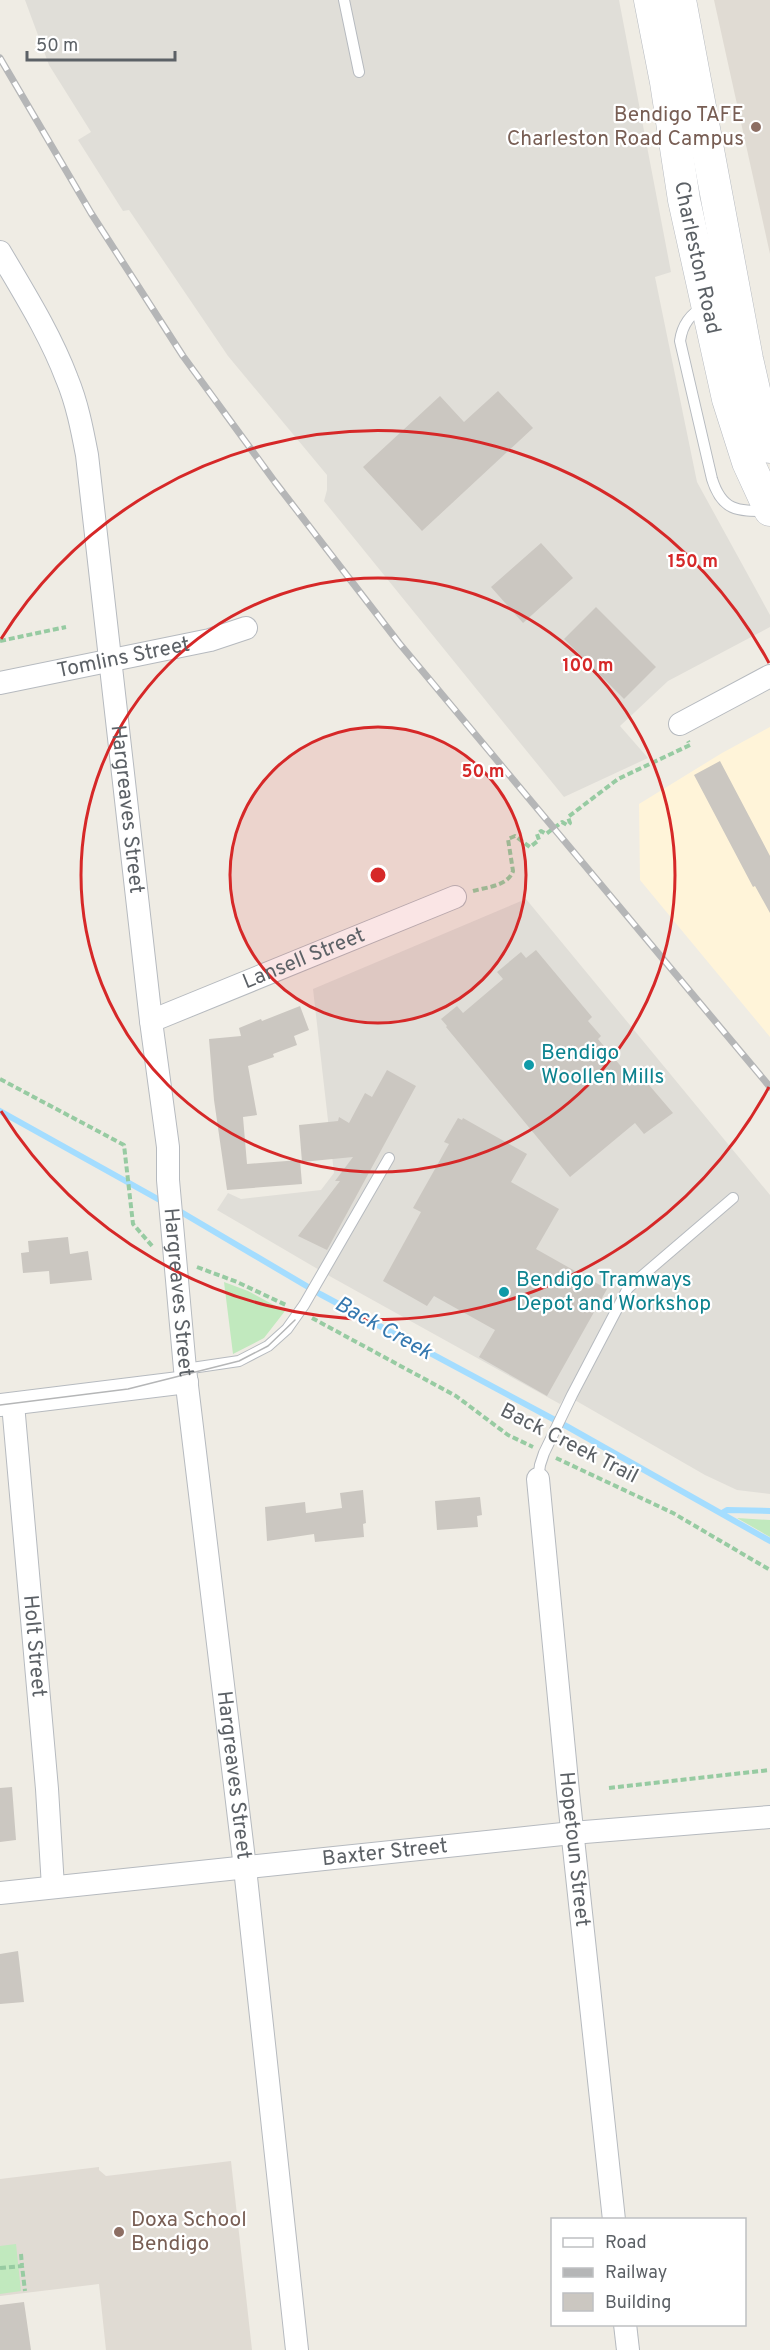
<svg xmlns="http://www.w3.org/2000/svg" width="770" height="2350" font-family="Overpass,sans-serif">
	<rect width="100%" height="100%" fill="#efece4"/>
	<!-- commercial -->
	<path fill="#fff4d9" d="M770 727V1037L640 880 639 804 722 753Z"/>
	<!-- industrial -->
	<path fill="#e0ded8" d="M25 0H619L671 272 655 277 697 482 770 615V627L668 681 620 726 648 758 564 797 324 501 327 490V475L228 356 129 210 123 211 78 140 91 132 49 65Z
		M526 899 770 1195V1494L737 1490 705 1475 566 1395 560 1404 333 1278 217 1210 228 1193 241 1199 321 1190 334 1173 313 989Z"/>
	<!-- education -->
	<path fill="#e0dbd3" d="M714 0H770V254Z
		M231 2161 252 2350H106L99 2284 0 2296V2179L99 2167V2170L106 2176Z"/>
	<!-- green -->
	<path fill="#c1e9be" d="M224 1282 248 1291 285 1311 264 1338 233 1354Z
		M737 1518 770 1520V1537Z
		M16 2244 21 2291 0 2294V2246Z"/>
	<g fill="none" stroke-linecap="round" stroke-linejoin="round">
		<!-- stream -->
		<path stroke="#a4ddff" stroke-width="6" d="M0 1111 165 1203
			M176 1209 320 1294 568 1427 770 1541
			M722 1513 727 1510 770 1511"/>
	</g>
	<!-- building -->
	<path fill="#cbc7c1" d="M498 391 533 428 422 531 363 467 440 396 464 422Z
		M541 543 573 578 523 623 491 587Z
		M596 607 656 667 624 699 564 639Z
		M720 761 770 856V913L755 886 753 887 694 775Z
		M536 950 592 1017 588 1021 601 1036 598 1039 630 1077 637 1071 673 1113 644 1134 635 1123 570 1177 446 1027 447 1026 441 1019 457 1006 463 1013 503 979 497 972 521 952 526 958Z
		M300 1006 309 1030 294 1036 297 1045 273 1054 274 1057 248 1066 257 1115 243 1117 247 1164 300 1160 302 1184 227 1190 214 1100 209 1039 241 1036 239 1028 261 1019 262 1021Z
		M387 1070 416 1086 327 1250 298 1236 340 1181H335L353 1157 302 1162 299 1125 338 1121 339 1117 349 1123 365 1093 372 1097Z
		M458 1118 462 1120 463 1118 527 1154 511 1182 559 1209 536 1249 607 1289 547 1396 479 1357 495 1330 434 1296 427 1306 383 1281 421 1212 413 1208 449 1144 444 1142Z
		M68 1237 70 1254 88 1251 92 1280 50 1284 49 1271 23 1273 21 1253 29 1252 28 1241Z
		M363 1490 366 1523 363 1524 364 1537 315 1542 314 1534 267 1541 265 1507 305 1502 306 1513 342 1508 340 1493Z
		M480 1497 482 1515 477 1516 478 1527 437 1530 435 1501Z
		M12 1787 16 1840 0 1842V1788Z
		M18 1951 24 2002 0 2004V1954Z
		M24 2302 31 2350H0V2305Z"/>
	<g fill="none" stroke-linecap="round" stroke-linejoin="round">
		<!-- lane casing -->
		<g stroke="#b6babf" stroke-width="12">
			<path id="lane" d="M344 0 359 72
				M705 307C690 313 682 326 680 341L712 479C722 511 737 511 767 511
				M185 1369 239 1361 268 1346 287 1329 304 1305 389 1158
				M538 1479 540 1465 544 1453 572 1395 628 1288 733 1198"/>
		</g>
		<!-- street casing -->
		<g stroke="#b6babf" stroke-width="24">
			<g id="street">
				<path id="s1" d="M0 252C24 293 50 334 67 379 77 403 82 429 87 455L151 1021 168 1147V1180L185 1369 245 1868 297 2350"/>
				<path id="s2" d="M0 683 210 640 246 628"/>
				<path d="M680 724 770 676"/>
				<path id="s3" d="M151 1021 455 897"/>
				<path id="s4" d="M13 1404 47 1789 53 1887"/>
				<path d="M0 1405 187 1382"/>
				<path id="s5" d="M538 1479 568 1792 614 2220"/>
				<path id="s6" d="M0 1893 572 1833 770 1817"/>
				<path d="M625 2324 628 2350"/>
			</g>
		</g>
		<!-- secondary casing -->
		<g stroke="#b7bbc1" stroke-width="33">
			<g id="secondary">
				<path id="s7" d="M650 0 666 82 684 200 728 399 748 462 770 510"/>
				<path d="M680 0 747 359 757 403 770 447"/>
			</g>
		</g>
		<!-- path -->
		<path stroke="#97cba2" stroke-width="4" stroke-dasharray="6 3" stroke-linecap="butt" d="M0 641 66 627
			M473 891C487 887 508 886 513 871L508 839 515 836 530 847 539 840 537 834 541 831 546 834 562 822 567 825 570 823 568 817 618 779 690 745 688 741
			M0 1079 124 1145 133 1224 153 1247
			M197 1267 237 1282 286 1305
			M312 1318 456 1396 508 1435 533 1447
			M556 1458 673 1513 770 1570
			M609 1788 770 1770
			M21 2254 22 2266
			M0 2268 22 2266 25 2291"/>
		<!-- lane -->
		<use href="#lane" stroke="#fff" stroke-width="10"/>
		<!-- street -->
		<use href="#street" stroke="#fff" stroke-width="22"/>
		<!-- secondary -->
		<use href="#secondary" stroke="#fff" stroke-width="32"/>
		<!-- tram -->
		<path stroke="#b5b6b7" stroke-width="1.5" d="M0 1405 128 1389 239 1361 268 1346 295 1320"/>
		<!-- rail casing -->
		<g stroke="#b5b6b7" stroke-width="7">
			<path id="rail" d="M0 58 91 213 183 356 275 482 399 643 770 1087"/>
		</g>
		<!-- rail -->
		<use href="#rail" stroke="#fff" stroke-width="4.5" stroke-dasharray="14" stroke-linecap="butt"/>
	</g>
	<!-- distance rings -->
	<circle cx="378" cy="875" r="148" fill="#d62828" fill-opacity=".12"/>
	<g fill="none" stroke="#d62828" stroke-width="3">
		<circle cx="378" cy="875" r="148"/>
		<circle cx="378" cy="875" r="297"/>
		<path d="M769 1087A445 445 0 0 1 1 1111M1 639A445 445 0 0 1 769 663"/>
	</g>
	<!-- markers -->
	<g fill="#8d6e63" stroke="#fff" stroke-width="2">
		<circle cx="756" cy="127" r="6"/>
		<circle cx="119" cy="2232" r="6"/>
	</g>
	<g fill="#0f9aa8" stroke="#fff" stroke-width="2">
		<circle cx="529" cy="1065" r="6"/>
		<circle cx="504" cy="1292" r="6"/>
	</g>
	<g text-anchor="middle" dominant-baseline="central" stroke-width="4.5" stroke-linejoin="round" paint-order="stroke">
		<!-- education labels -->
		<g font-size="21" fill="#785e54" stroke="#fff" text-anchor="end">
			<text x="744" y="115">Bendigo TAFE<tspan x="744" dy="24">Charleston Road Campus</tspan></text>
			<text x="131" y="2220" text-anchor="start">Doxa School<tspan x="131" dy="24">Bendigo</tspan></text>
		</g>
		<!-- street labels -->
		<g font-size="21" fill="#5c6166" stroke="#fff">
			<text stroke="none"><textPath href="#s7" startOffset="262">Charleston Road</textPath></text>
			<text stroke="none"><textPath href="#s2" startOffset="126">Tomlins Street</textPath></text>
			<text stroke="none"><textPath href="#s1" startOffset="579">Hargreaves Street</textPath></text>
			<text stroke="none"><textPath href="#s3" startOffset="165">Lansell Street</textPath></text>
			<text stroke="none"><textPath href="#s1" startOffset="1065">Hargreaves Street</textPath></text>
			<text transform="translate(569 1444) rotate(27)">Back Creek Trail</text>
			<text stroke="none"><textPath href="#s4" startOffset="243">Holt Street</textPath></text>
			<text stroke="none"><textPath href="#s1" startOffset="1551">Hargreaves Street</textPath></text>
			<text stroke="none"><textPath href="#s5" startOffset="372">Hopetoun Street</textPath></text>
			<text stroke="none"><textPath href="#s6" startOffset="387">Baxter Street</textPath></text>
		</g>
		<!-- culture labels -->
		<g font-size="21" fill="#0d838f" stroke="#fff" text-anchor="start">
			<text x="541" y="1053">Bendigo<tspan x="541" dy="24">Woollen Mills</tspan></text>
			<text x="516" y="1280">Bendigo Tramways<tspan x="516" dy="24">Depot and Workshop</tspan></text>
		</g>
		<!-- water labels -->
		<g font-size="22" font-style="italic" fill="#3679b0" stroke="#fff">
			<text transform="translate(383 1329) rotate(29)">Back Creek</text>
		</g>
	</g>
	<circle cx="378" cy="875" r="9" fill="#d62828" stroke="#fff" stroke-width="3"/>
	<g font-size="18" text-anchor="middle" font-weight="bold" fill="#d62828" stroke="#fff" stroke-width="4.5" stroke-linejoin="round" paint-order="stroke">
		<text x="693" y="567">150 m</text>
		<text x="588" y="671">100 m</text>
		<text x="483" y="777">50 m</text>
	</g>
	<!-- legend -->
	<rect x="551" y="2218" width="195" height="108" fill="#ffffff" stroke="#bec0c2" stroke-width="1.5"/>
	<rect x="563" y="2238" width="30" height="9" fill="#ffffff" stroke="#bec0c2" stroke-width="1.5"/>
	<text x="605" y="2248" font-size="18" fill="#5c6166">Road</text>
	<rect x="563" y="2268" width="30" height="9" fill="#b5b6b7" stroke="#bec0c2" stroke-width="1.5"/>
	<text x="605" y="2278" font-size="18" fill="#5c6166">Railway</text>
	<rect x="563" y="2293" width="30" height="18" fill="#cbc7c1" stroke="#bec0c2" stroke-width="1.5"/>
	<text x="605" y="2308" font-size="18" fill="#5c6166">Building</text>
	<!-- scale -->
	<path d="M27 51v9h148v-9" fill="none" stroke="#5c6166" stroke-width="3"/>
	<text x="36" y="51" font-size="18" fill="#5c6166" stroke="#ffffff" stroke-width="4.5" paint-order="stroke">50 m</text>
</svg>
